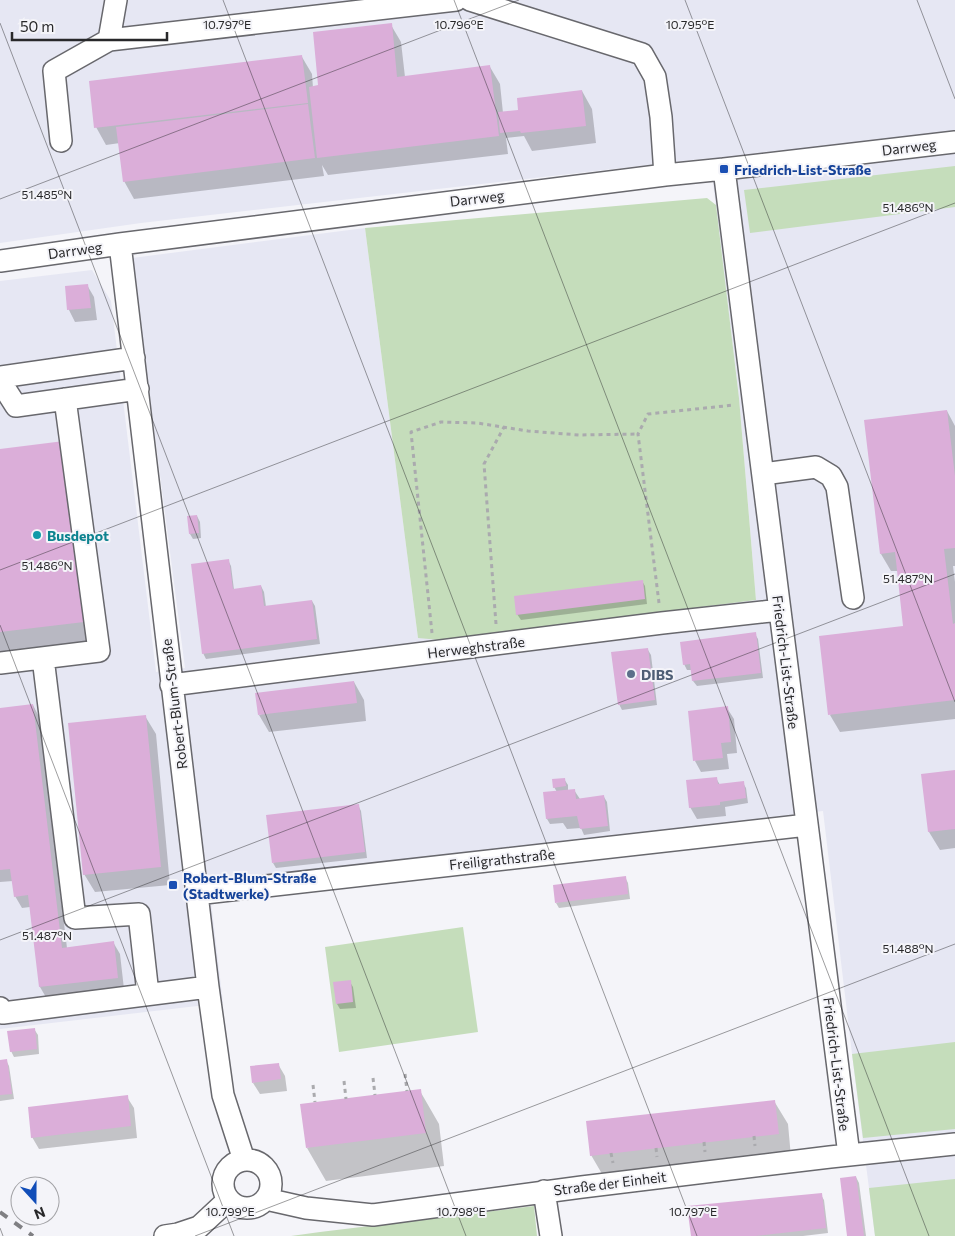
<svg xmlns="http://www.w3.org/2000/svg" width="955" height="1236" font-family="Commissioner,sans-serif">
	<rect width="100%" height="100%" fill="#f4f4f9"/>
	<!-- built -->
	<path fill="#e6e7f3" d="M0 0H955V1236H875L852 1054 823 811 209 884 223 1003 0 1029V281L92 270 111 301 156 672 185 668 132 258 365 228 418 638 756 600 739 398 710 158 141 223 0 243Z"/>
	<!-- green -->
	<path fill="#c5ddbb" d="M955 166V207L750 233 744 190Z
		M707 198 716 205 739 398 756 600 440 640 418 638 365 228Z
		M463 927 478 1032 339 1052 325 947Z
		M955 1042V1129L863 1138 852 1054Z
		M955 1179V1236H875L869 1188Z
		M534 1206 537 1236H291L320 1232Z"/>
	<!-- shadow -->
	<path fill="#0003" d="M391 25 401 42 405 77 490 67 500 84 503 113 517 112 582 91 592 109 596 143 532 151 524 136 506 138 508 154 328 175 322 165 324 176 134 199 124 181 120 143 106 145 96 127 302 57 312 74 313 88 320 87Z
		M87 285 94 297 97 320 75 322 69 310 66 287Z
		M947 411 955 426V566H953L955 582V719L840 732 830 715 905 627 898 571H891L881 554Z
		M63 443 97 645 0 656V450Z
		M197 516 200 522 201 538 193 539 190 534Z
		M228 560 231 566 234 590 261 586 264 592 266 607 312 601 315 606 320 644 206 659 203 653Z
		M642 581 645 586 647 604 521 620 517 614Z
		M755 634 758 639 763 678 697 686 693 681 692 670H687L684 664Z
		M648 650 651 655 657 705 622 710 619 704Z
		M354 682 364 700 366 721 269 732 259 715Z
		M33 705 39 717 67 948 113 942 120 954 124 989 47 999 40 987 30 907 22 908 15 896 13 881 0 882V709Z
		M727 708 734 719 737 753 727 754 729 769 701 772 695 761Z
		M145 716 156 734 170 885 95 892 84 874Z
		M955 771V848L940 850 929 832 923 775Z
		M716 778 720 785 743 783 746 788 748 803 725 807 726 816 697 819 690 807Z
		M564 779 568 785V791L574 790 580 799 604 797 607 802 610 831 584 835 581 828 567 829 563 823 550 824 547 819 557 792 554 787Z
		M358 805 361 811 367 858 276 868 273 863Z
		M625 877 628 883 630 899 559 908 556 903Z
		M350 982 353 987 356 1008 340 1009 337 1004Z
		M34 1029 38 1035 39 1054 14 1057 11 1051Z
		M6 1060 9 1066 14 1099 0 1101V1061Z
		M278 1064 285 1076 287 1091 260 1094 253 1083Z
		M420 1091 439 1124 444 1166 326 1181 307 1148Z
		M127 1097 134 1108 137 1138 39 1149 32 1137Z
		M774 1101 788 1124 791 1157 605 1179 591 1155Z
		M856 1177 859 1183 866 1236H848Z
		M821 1195 824 1200 828 1233 803 1236H692Z"/>
	<!-- building -->
	<path fill="#dbaed9" d="M392 23 397 77 490 65 499 136 317 158 309 87 318 85 313 32Z
		M302 55 308 103 94 128 89 81Z
		M582 90 586 126 521 133 520 131 500 133 498 112 518 110 517 98Z
		M308 104 315 158 123 182 116 127Z
		M88 284 91 308 67 310 65 286Z
		M947 410 955 476V548L944 549 953 624 955 623V700L828 715 819 636 903 626 895 552 880 554 864 420Z
		M64 441 84 622 0 632V449Z
		M197 515 199 533 189 534 187 516Z
		M229 559 233 589 261 585 264 606 312 600 317 639 202 654 191 564Z
		M643 580 645 599 516 615 514 596Z
		M756 632 761 673 692 681 690 664 683 665 680 642Z
		M648 648 655 700 618 705 611 652Z
		M354 681 357 703 258 715 255 693Z
		M33 704 62 948 114 941 118 978 39 987 28 895 14 897 10 869 0 870V708Z
		M728 706 731 742 721 743 723 758 693 761 688 711Z
		M146 715 161 867 83 875 68 723Z
		M955 770V829L928 832 921 774Z
		M717 777 718 784 744 781 746 798 720 802V805L689 808 686 780Z
		M565 778 566 786 553 788 552 779Z
		M575 789 576 799 604 795 608 826 580 829 577 816 546 819 543 792Z
		M359 804 365 852 272 863 266 815Z
		M626 876 628 894 555 903 553 885Z
		M351 980 353 1002 336 1004 333 982Z
		M35 1028 37 1049 10 1052 7 1031Z
		M7 1059 12 1094 0 1095V1060Z
		M279 1063 281 1079 252 1083 250 1066Z
		M421 1089 426 1133 306 1148 300 1104Z
		M128 1095 131 1126 31 1138 28 1107Z
		M775 1100 779 1134 590 1156 586 1121Z
		M856 1176 864 1236H847L840 1178Z
		M822 1193 826 1228 755 1236H691L687 1206Z"/>
	<g fill="none" stroke-linecap="round" stroke-linejoin="round">
		<!-- minor casing -->
		<g stroke="#68686d" stroke-width="24">
			<path id="minor" d="M470 0 642 54 655 77 661 117 665 175
				M109 40 456 0
				M61 141 54 71 109 40 116 0
				M724 169 849 1155
				M120 244 208 987 223 1095 244 1160
				M0 261 120 244 665 175 724 169 955 142
				M0 377 134 358
				M0 381 16 406 138 389
				M763 474 816 467 831 476 837 487 853 598
				M43 658 75 918 139 914 148 994
				M0 663 99 651 65 399
				M171 685 662 623 780 610
				M196 894 807 825
				M0 1008 3 1013 208 987
				M223 1184a24 24 0 1 1 48 0a24 24 0 1 1-48 0Z
				M544 1191 551 1236
				M266 1199 306 1208 373 1215 582 1187 830 1157 955 1144
				M165 1236 178 1234 199 1227 228 1200"/>
		</g>
		<!-- path -->
		<path stroke="#aaaaae" stroke-width="3" stroke-dasharray="4 4" stroke-linecap="butt" d="M659 603 638 434 648 414 734 405
			M496 624 484 464 504 427
			M432 633 411 432 441 422 477 423 528 431 579 435 638 434
			M405 1074 407 1091
			M373 1078 375 1095
			M344 1081 346 1099
			M313 1085 315 1102
			M754 1136 755 1146
			M704 1142 705 1152
			M656 1148 657 1157
			M611 1153 613 1163"/>
		<!-- minor -->
		<use href="#minor" stroke="#fff" stroke-width="21"/>
		<!-- rail -->
		<path stroke="#7f7f83" stroke-width="4" stroke-dasharray="9 9" stroke-linecap="butt" d="M0 1212 33 1236"/>
	</g>
	<!-- ticks -->
	<path fill="none" stroke="#28282a" stroke-width="1" stroke-opacity="0.45" d="M223 0 697 1236M454 0 929 1236M685 0 955 702M917 0 955 99M0 23 466 1236M0 199 519 0M0 570 955 203M0 625 234 1236M0 940 955 574M0 1228 3 1236M195 1236 955 944"/>
	<!-- markers -->
	<g fill="#1a4fb4" stroke="#f4f4f9" stroke-width="2">
		<rect x="719" y="164" width="10" height="10" rx="2.5"/>
		<rect x="168" y="880" width="10" height="10" rx="2.5"/>
	</g>
	<circle fill="#0f9aa8" stroke="#f4f4f9" stroke-width="2" cx="37" cy="535" r="5"/>
	<circle fill="#5c6f8a" stroke="#f4f4f9" stroke-width="2" cx="631" cy="674" r="5"/>
	<g text-anchor="middle" dominant-baseline="central" stroke-width="4" stroke-linejoin="round" paint-order="stroke">
		<!-- street labels -->
		<g font-size="14" fill="#28282a" stroke="#f4f4f9">
			<text transform="translate(909 147) rotate(-7)">Darrweg</text>
			<text transform="translate(477 198) rotate(-7)">Darrweg</text>
			<text transform="translate(75 250) rotate(-8)">Darrweg</text>
			<text transform="translate(476 647) rotate(-7)">Herweghstraße</text>
			<text transform="translate(786 662) rotate(83)">Friedrich-List-Straße</text>
			<text transform="translate(174 704) rotate(-97)">Robert-Blum-Straße</text>
			<text transform="translate(502 859) rotate(-6)">Freiligrathstraße</text>
			<text transform="translate(837 1064) rotate(83)">Friedrich-List-Straße</text>
			<text transform="translate(610 1183) rotate(-7)">Straße der Einheit</text>
		</g>
		<!-- transit labels -->
		<g font-size="14" font-weight="bold" fill="#164399" stroke="#f4f4f9" text-anchor="start">
			<text x="734" y="169">Friedrich-List-Straße</text>
			<text x="183" y="877">Robert-Blum-Straße<tspan x="183" dy="16">(Stadtwerke)</tspan></text>
		</g>
		<!-- culture labels -->
		<g font-size="14" font-weight="bold" fill="#0d838f" stroke="#f4f4f9" text-anchor="start">
			<text x="47" y="535">Busdepot</text>
		</g>
		<!-- service labels -->
		<g font-size="14" font-weight="bold" fill="#4e5e75" stroke="#f4f4f9" text-anchor="start">
			<text x="641" y="674">DIBS</text>
		</g>
	</g>
	<g font-size="12" text-anchor="middle" fill="#28282a" stroke="#f4f4f9" stroke-width="4" stroke-linejoin="round" paint-order="stroke">
		<text x="227" y="29">10.797°E</text>
		<text x="459" y="29">10.796°E</text>
		<text x="690" y="29">10.795°E</text>
		<text x="47" y="199">51.485°N</text>
		<text x="908" y="212">51.486°N</text>
		<text x="47" y="570">51.486°N</text>
		<text x="908" y="583">51.487°N</text>
		<text x="47" y="940">51.487°N</text>
		<text x="908" y="953">51.488°N</text>
		<text x="230" y="1216">10.799°E</text>
		<text x="461" y="1216">10.798°E</text>
		<text x="693" y="1216">10.797°E</text>
	</g>
	<!-- north arrow -->
	<g transform="translate(35 1201) rotate(159)"><circle r="24" fill="#f4f4f9" stroke="#a2a2a6"/>
	<path d="M0-4L9 19L0 12L-9 19Z" fill="#114db8"/>
	<text y="-8" font-size="14" font-weight="bold" text-anchor="middle" fill="#28282a">N</text>
	</g>
	<!-- scale -->
	<path d="M12 32v8h155v-8" fill="none" stroke="#28282a" stroke-width="2.5"/>
	<text x="20" y="32" font-size="15" fill="#28282a" stroke="#f4f4f9" stroke-width="4" paint-order="stroke">50 m</text>
</svg>
